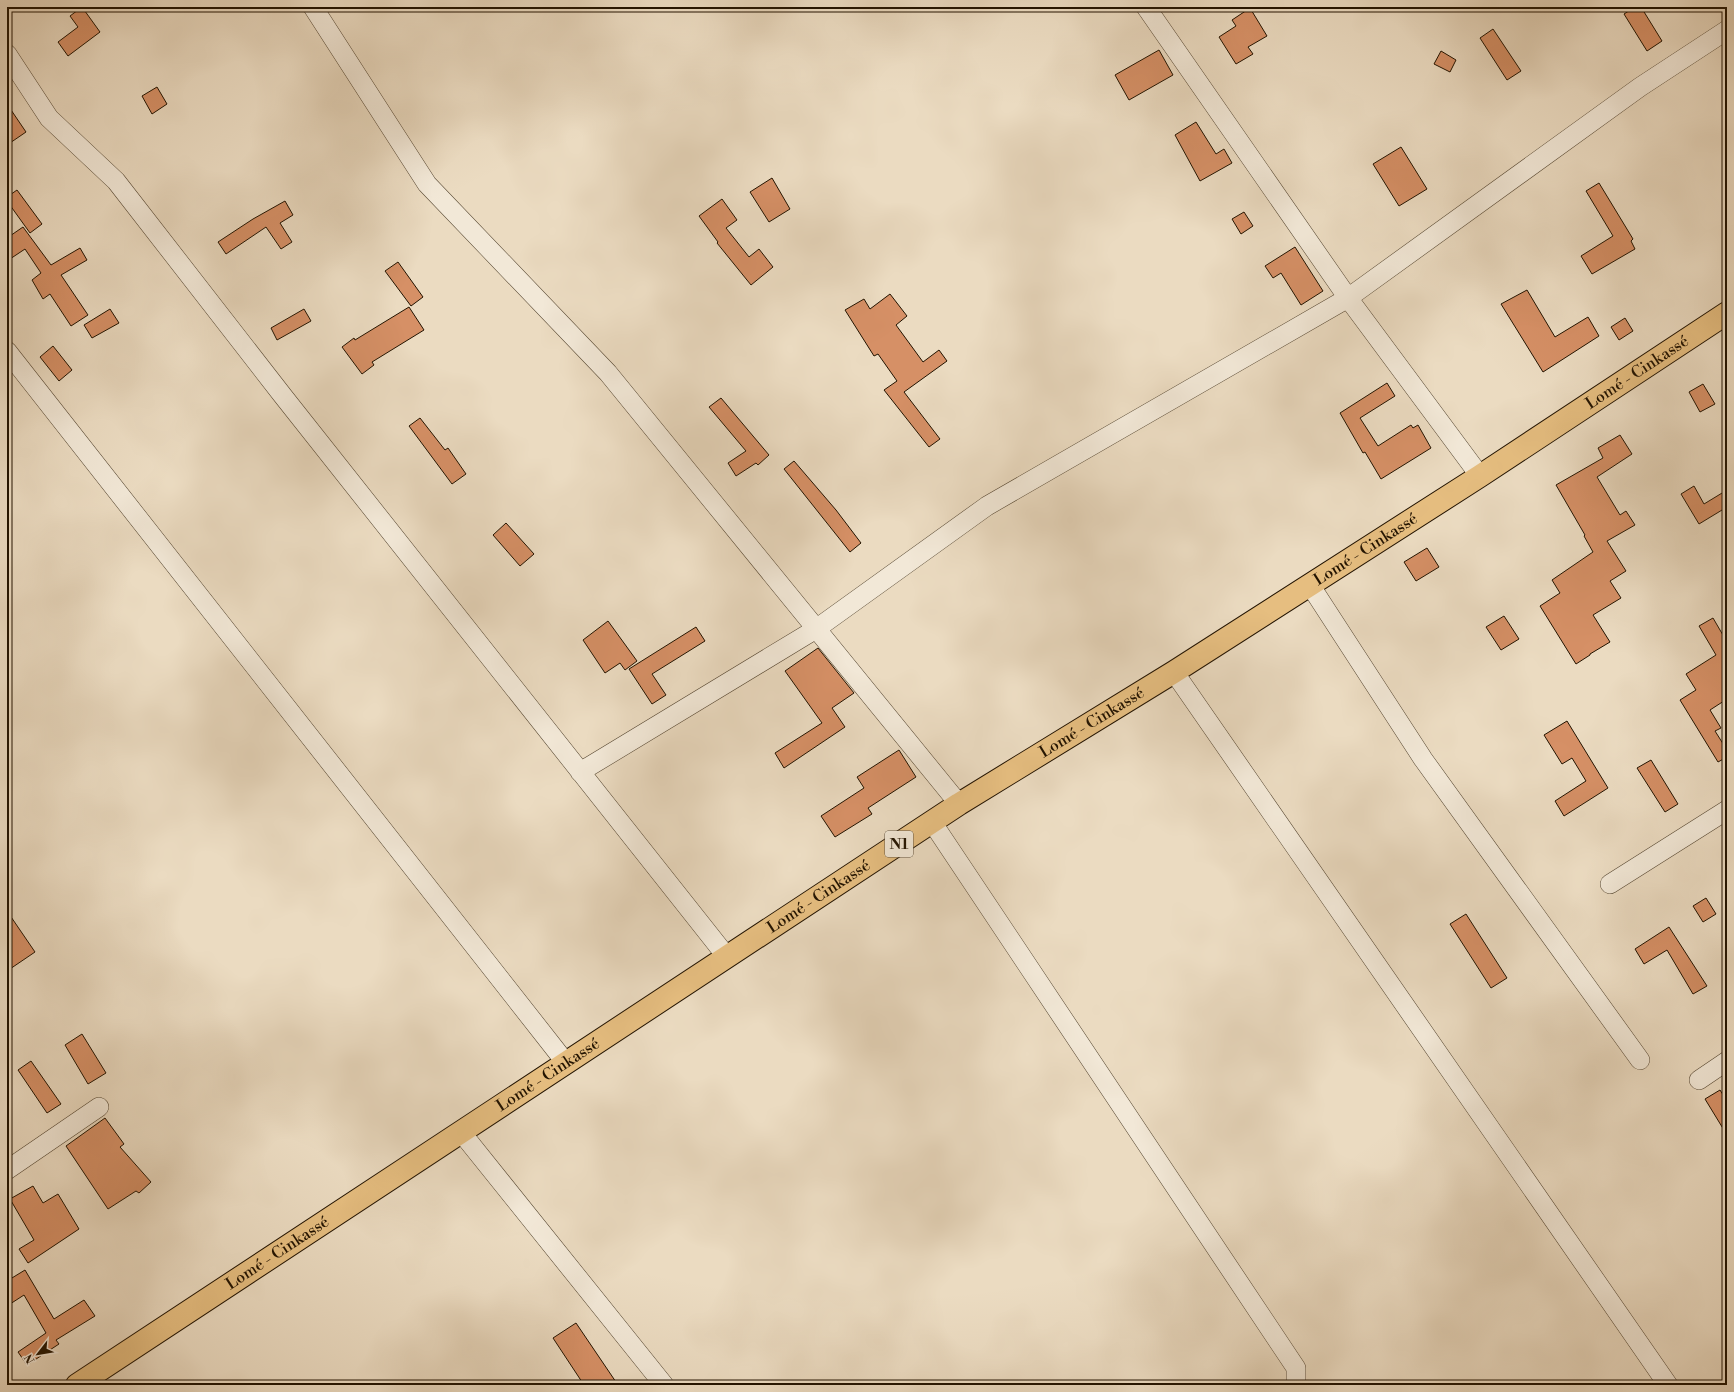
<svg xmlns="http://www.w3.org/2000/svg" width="1734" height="1392" font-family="'Libre Bodoni',serif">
	<rect width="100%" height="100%" fill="#ebdbc1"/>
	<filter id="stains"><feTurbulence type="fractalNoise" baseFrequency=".005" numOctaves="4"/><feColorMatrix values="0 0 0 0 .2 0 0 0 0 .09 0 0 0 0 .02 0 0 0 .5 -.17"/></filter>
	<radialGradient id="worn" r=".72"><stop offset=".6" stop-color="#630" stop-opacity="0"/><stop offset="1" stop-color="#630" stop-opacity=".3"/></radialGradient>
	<!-- building -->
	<path fill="#d69066" stroke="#221300" d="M82 7 100 32 68 56 58 42 78 27 70 16Z
		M1635 7H1641L1662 41 1647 51 1624 14Z
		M1250 8 1267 36 1248 47 1253 54 1236 64 1219 37 1236 26 1232 20Z
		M1493 29 1521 71 1507 80 1480 38Z
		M1159 50 1173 75 1129 100 1115 75Z
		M1441 51 1456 60 1450 72 1434 64Z
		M157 87 167 104 152 114 142 96Z
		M7 104 26 132 7 145Z
		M1196 122 1216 154 1224 149 1232 163 1200 181 1175 135Z
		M1401 147 1427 189 1399 206 1373 164Z
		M772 178 790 209 769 222 750 192Z
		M1599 183 1633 239 1631 241 1635 249 1592 274 1581 256 1613 236 1586 191Z
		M17 190 42 224 30 233 7 201V197Z
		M722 199 737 220 726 228 749 257 759 249 773 267 751 285 717 243 718 242 699 216Z
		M285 201 293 215 280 223 292 242 281 249 266 227 226 254 218 242 253 219Z
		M1244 212 1253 226 1241 234 1232 219Z
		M23 227 51 265 80 248 87 260 61 275 88 315 71 326 50 294 43 299 32 280 41 273 25 249 7 261V238Z
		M1295 247 1323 291 1301 305 1281 273 1273 278 1265 266Z
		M398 262 423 297 411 306 385 271Z
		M1527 290 1555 337 1588 317 1599 336 1543 372 1501 304Z
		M890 294 907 316 896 325 923 362 939 350 947 361 904 392 940 439 929 447 884 390 897 381 878 354 874 356 845 310 864 299 870 309Z
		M409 307 424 330 372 362 374 365 362 374 342 347 354 338 355 340Z
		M110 309 119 323 92 338 84 325Z
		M304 309 311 321 277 340 271 328Z
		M1625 318 1633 331 1619 340 1611 327Z
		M53 346 72 370 59 381 40 357Z
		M1387 383 1395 396 1360 418 1378 446 1411 425 1413 428 1418 425 1431 448 1381 479 1365 452 1363 453 1340 413Z
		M1703 384 1715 404 1700 412 1689 392Z
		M721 398 769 455 758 465 756 463 736 476 728 463 746 451 709 407Z
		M420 418 445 450 448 448 466 474 452 484 409 426Z
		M1620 435 1632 454 1597 477 1620 515 1626 511 1635 525 1607 541 1626 571 1610 581 1621 598 1593 615 1610 642 1590 654V655L1576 664 1540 606 1560 593 1552 580 1593 552 1584 536 1585 535 1556 485 1603 458 1598 448Z
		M794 461 836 510 861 543 850 552 784 469Z
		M1694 486 1704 504 1727 490V507L1699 524 1681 494Z
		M506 523 534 554 520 566 493 535Z
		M1427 548 1439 567 1416 581 1404 562Z
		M1504 616 1519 639 1501 650 1486 627Z
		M1713 618 1727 642V699L1710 710 1721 728 1715 731 1727 750V757L1718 762 1680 700 1696 690 1686 674 1716 655 1699 626Z
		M608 621 637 661 625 670 620 663 605 673 583 640Z
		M696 627 705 641 652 674 666 695 652 704 629 669Z
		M818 648 854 693 832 708 845 727 784 768 775 753 822 723 785 671Z
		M1567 721 1608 788 1564 816 1555 801 1586 781 1572 758 1562 764 1544 735Z
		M899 750 916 777 868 808 872 814 835 837 821 816 864 788 857 777Z
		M1651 760 1678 804 1665 812 1637 768Z
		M1706 898 1716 914 1703 922 1693 906Z
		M7 911 35 952 7 971Z
		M1466 914 1507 978 1491 988 1450 924Z
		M1669 927 1707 986 1693 994 1667 950 1644 964 1635 949Z
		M82 1034 106 1073 88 1084 65 1045Z
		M31 1061 61 1104 47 1113 18 1070Z
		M1720 1090 1727 1101V1135L1705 1099Z
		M105 1118 124 1144 120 1147 151 1182 139 1193 136 1191 108 1209 66 1146Z
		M33 1186 43 1203 58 1194 79 1229 28 1263 19 1249 34 1240 10 1199Z
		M25 1270 54 1319 84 1300 95 1316 56 1340 59 1344 27 1365 18 1352 46 1333 24 1295 7 1306V1281Z
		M576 1323 618 1385H584L553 1338Z"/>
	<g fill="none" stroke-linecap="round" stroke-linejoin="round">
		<!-- minor casing -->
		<g stroke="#544530" stroke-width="20">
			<path id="minor" d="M313 7 427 184 608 373 959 804
				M1146 7 1348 298 1480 476
				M7 54 49 118 116 181 283 396 727 957
				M7 351 566 1063
				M1310 585 1423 759 1640 1060
				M1174 672 1668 1385
				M580 772 816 629 987 506 1348 298 1640 87 1727 30
				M932 822 1296 1368V1385
				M1610 884 1727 810
				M1699 1080 1727 1061
				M461 1132 664 1385
				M7 1170 99 1107"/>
		</g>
		<!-- trunk casing -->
		<g stroke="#221300" stroke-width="24">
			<g id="trunk">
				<path id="s1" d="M77 1385 959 804 1174 672 1480 476 1727 313"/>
			</g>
		</g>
		<!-- minor -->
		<use href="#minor" stroke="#f2e8d7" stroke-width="19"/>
		<!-- trunk -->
		<use href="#trunk" stroke="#e6be80" stroke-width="22"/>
	</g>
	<g text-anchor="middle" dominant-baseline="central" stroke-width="4" stroke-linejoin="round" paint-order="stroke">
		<!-- shield labels -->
		<rect fill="#f2e8d7" stroke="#605340" stroke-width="1" x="885" y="831" width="28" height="26" rx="3"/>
		<g font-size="15" font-weight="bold" fill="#221300">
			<text x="899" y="844">N1</text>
		</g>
		<!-- street labels -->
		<g font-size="16" fill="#221300" stroke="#f2e8d7">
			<text stroke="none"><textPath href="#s1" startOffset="1860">Lomé - Cinkassé</textPath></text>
			<text stroke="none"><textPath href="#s1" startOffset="1536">Lomé - Cinkassé</textPath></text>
			<text stroke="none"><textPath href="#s1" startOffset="1212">Lomé - Cinkassé</textPath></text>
			<text stroke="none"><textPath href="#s1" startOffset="888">Lomé - Cinkassé</textPath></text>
			<text stroke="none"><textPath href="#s1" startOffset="564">Lomé - Cinkassé</textPath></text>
			<text stroke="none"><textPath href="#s1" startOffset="240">Lomé - Cinkassé</textPath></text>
		</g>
	</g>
	<!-- margin -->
	<rect width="1734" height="1392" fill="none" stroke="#ebdbc1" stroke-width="24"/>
	<rect x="8" y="8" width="1718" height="1376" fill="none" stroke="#221300" stroke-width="2"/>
	<rect x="12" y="12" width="1710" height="1368" fill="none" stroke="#221300"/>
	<!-- north arrow -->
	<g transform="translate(38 1354) rotate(239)" stroke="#f2e8d7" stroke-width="3" paint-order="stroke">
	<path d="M0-3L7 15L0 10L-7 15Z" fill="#221300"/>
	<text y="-6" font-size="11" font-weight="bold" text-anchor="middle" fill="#221300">N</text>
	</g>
	<rect width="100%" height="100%" filter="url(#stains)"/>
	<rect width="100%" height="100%" fill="url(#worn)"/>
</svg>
